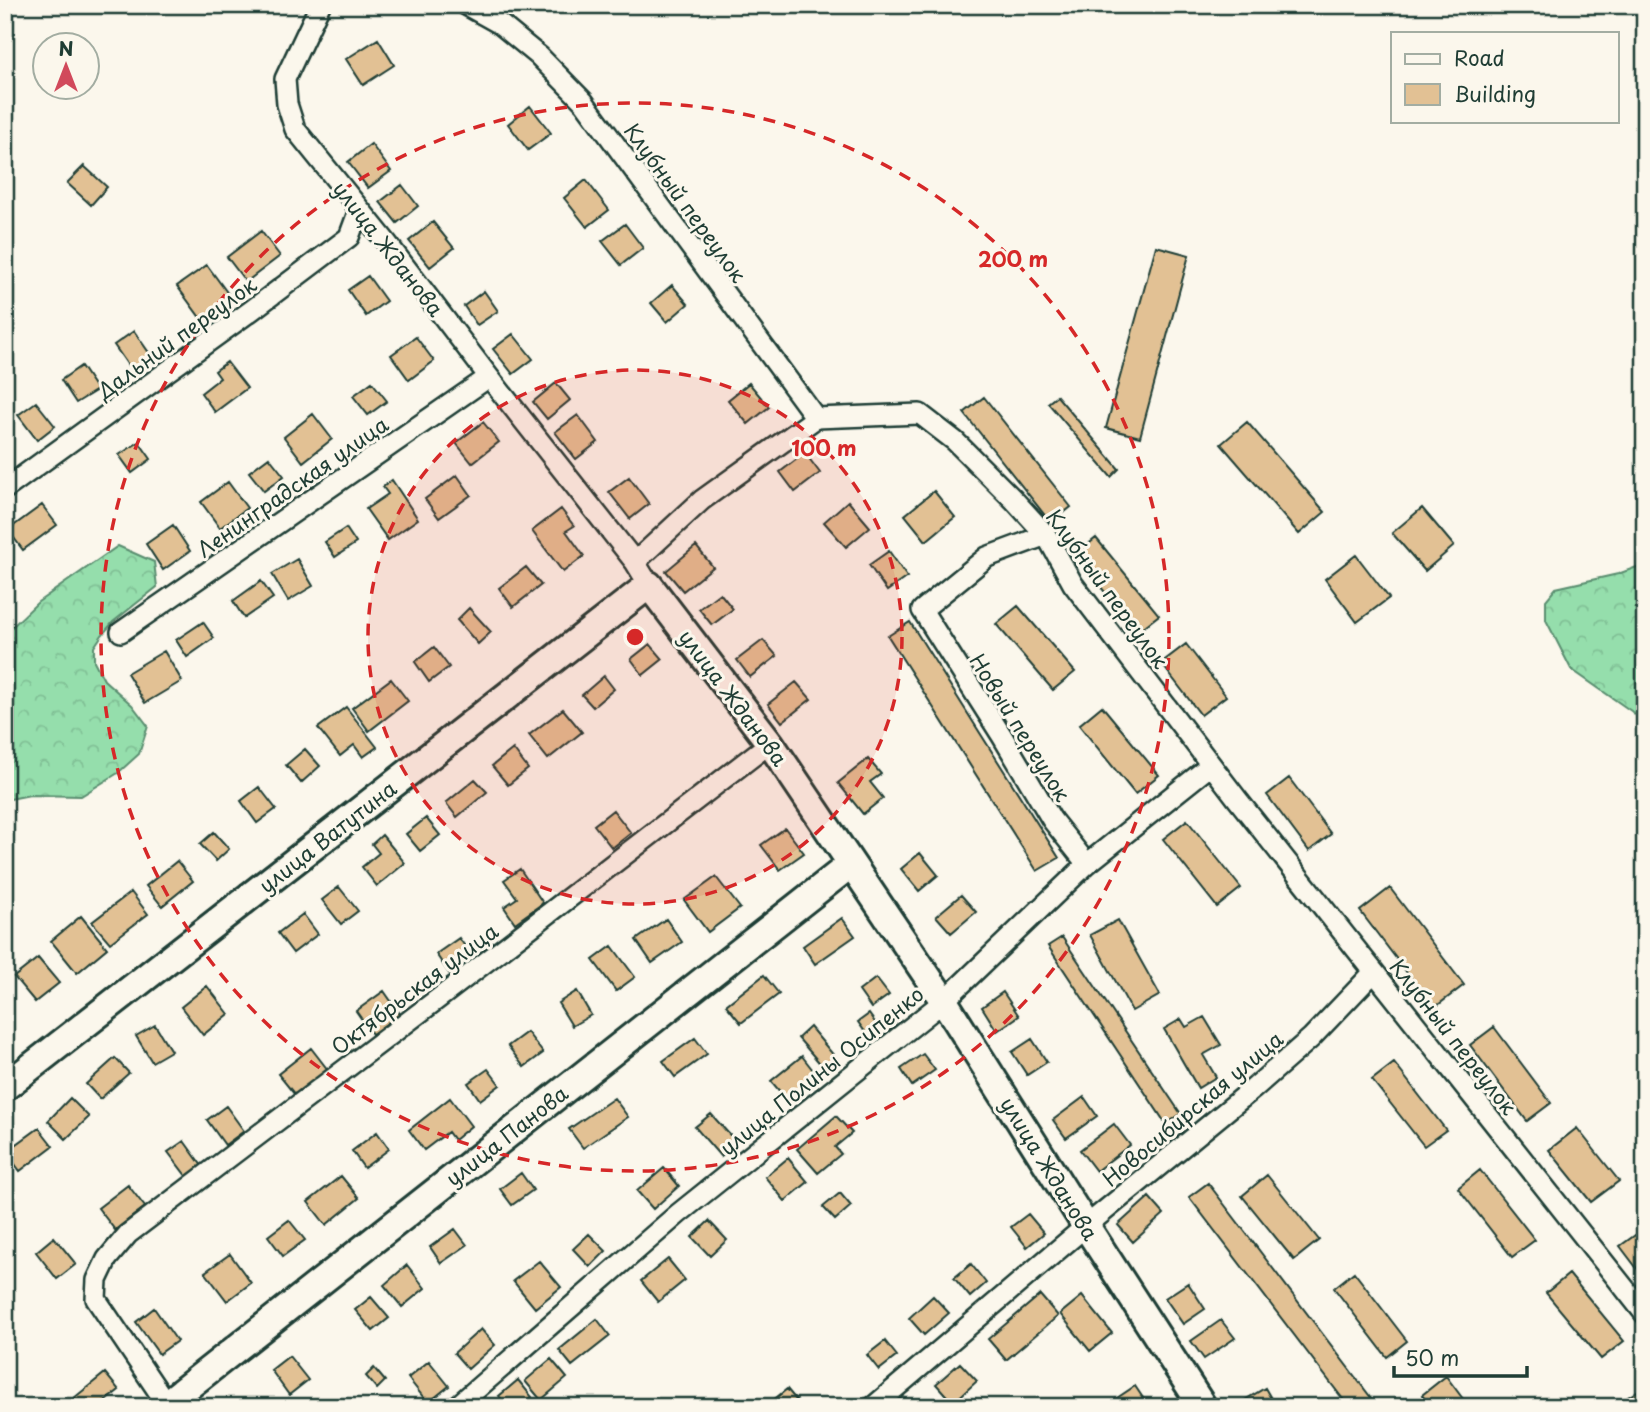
<svg xmlns="http://www.w3.org/2000/svg" width="1650" height="1412" font-family="'Playpen Sans',sans-serif">
	<defs>
		<pattern id="forest-crowns" width="20" height="18" patternUnits="userSpaceOnUse" patternTransform="scale(1.75)"><rect width="20" height="18" fill="#95deac"/><path d="M2 6a3 3 0 1 1 6 0M12 15a3 3 0 1 1 6 0" fill="none" stroke="#80bf95"/></pattern>
	</defs>
	<rect width="100%" height="100%" fill="#fbf7ec"/>
	<filter id="ink" filterUnits="userSpaceOnUse"><feTurbulence type="fractalNoise" baseFrequency=".0143" numOctaves="2"/><feDisplacementMap in="SourceGraphic" scale="14" xChannelSelector="R" yChannelSelector="G"/><feConvolveMatrix kernelMatrix="1 2 1 2 8 2 1 2 1" color-interpolation-filters="sRGB"/></filter>
	<g filter="url(#ink)">
		<!-- forest -->
		<path fill="url(#forest-crowns)" stroke="#5a8e70" stroke-width="2" d="M118 546 154 562 157 587 113 622 102 635 94 647V661L104 680 132 705 148 726 139 754 118 773 81 796 30 795 5 800V631L11 628 38 602Z
			M1645 564V723L1631 711 1571 669 1546 620V600L1556 588 1618 574Z"/>
		<!-- building -->
		<path fill="#e2c194" stroke="#1f3d34" stroke-width="2" d="M378 39 394 65 363 85 346 59Z
			M530 106 551 133 528 150 508 124Z
			M371 144 391 171 368 188 348 162Z
			M84 166 107 187 91 205 67 183Z
			M586 180 609 210 587 227 564 198Z
			M402 185 418 206 397 223 380 202Z
			M433 222 454 248 430 267 409 241Z
			M625 224 643 248 621 265 602 241Z
			M261 231 280 256 246 282 227 257Z
			M1156 246 1189 255 1140 437 1106 428Z
			M207 265 234 302 204 323 177 286Z
			M368 276 386 301 366 316 348 290Z
			M672 285 688 304 667 322 651 303Z
			M484 291 498 311 477 325 464 306Z
			M134 331 152 357 132 371 114 345Z
			M513 334 533 359 513 374 493 349Z
			M416 337 434 361 409 380 391 355Z
			M227 362 247 388 215 412 201 393 220 378 215 371Z
			M81 366 97 390 76 403 61 380Z
			M372 382 387 401 368 415 353 396Z
			M556 383 570 400 547 419 533 402Z
			M749 383 769 407 748 424 728 400Z
			M1057 396 1119 469 1111 477 1048 403Z
			M984 397 1071 507 1051 523 964 413Z
			M36 402 55 426 37 440 18 415Z
			M313 414 332 439 303 462 284 437Z
			M578 415 598 442 576 459 555 432Z
			M483 422 499 442 472 463 456 443Z
			M1247 422 1325 512 1299 534 1221 444Z
			M139 442 151 459 132 473 119 455Z
			M805 453 820 473 795 492 780 472Z
			M269 457 284 476 264 491 249 472Z
			M457 475 471 495 439 518 425 499Z
			M629 477 649 504 630 519 609 492Z
			M392 480 418 519 388 540 366 509 388 494 383 487Z
			M228 482 247 508 220 528 201 502Z
			M934 491 955 517 926 541 905 515Z
			M848 501 870 527 846 547 824 522Z
			M42 505 57 525 23 550 8 530Z
			M1422 508 1454 546 1425 571 1392 533Z
			M561 509 574 526 566 531 584 556 563 572 532 531Z
			M173 525 190 551 163 570 146 544Z
			M346 528 356 543 335 557 325 542Z
			M1096 538 1159 615 1137 632 1075 555Z
			M696 546 713 567 683 591 666 571Z
			M889 551 907 577 887 591 869 565Z
			M1356 555 1389 598 1357 622 1325 579Z
			M297 559 313 586 288 601 272 574Z
			M526 567 541 585 513 607 499 588Z
			M261 581 273 598 244 618 233 601Z
			M720 593 733 609 712 625 699 609Z
			M1018 606 1075 672 1053 690 996 624Z
			M469 608 491 632 478 644 457 620Z
			M203 622 214 638 187 657 176 640Z
			M910 622 1059 858 1037 871 888 636Z
			M763 640 777 656 750 677 737 660Z
			M650 644 663 659 643 675 631 659Z
			M1186 644 1226 696 1201 715 1161 663Z
			M434 647 449 667 429 682 415 662Z
			M164 651 182 681 145 703 127 673Z
			M604 676 614 689 593 707 582 695Z
			M391 679 408 701 369 731 352 708Z
			M796 682 811 699 782 722 768 704Z
			M1102 706 1159 775 1135 794 1079 725Z
			M346 707 377 747 363 757 354 745 340 756 318 728Z
			M563 709 582 732 548 759 529 735Z
			M305 749 320 766 301 783 286 765Z
			M513 749 528 769 508 785 492 766Z
			M868 759 881 774 870 782 883 798 863 814 838 783Z
			M1289 778 1331 834 1309 851 1267 795Z
			M475 779 487 792 457 817 446 803Z
			M259 787 276 809 257 823 241 801Z
			M613 810 631 833 612 848 594 825Z
			M426 818 440 835 420 851 406 834Z
			M1187 820 1241 888 1217 907 1163 839Z
			M785 828 804 853 780 870 761 845Z
			M214 832 229 849 216 861 200 844Z
			M382 835 405 863 377 886 362 867 379 853 372 844Z
			M920 853 938 875 919 891 901 869Z
			M177 861 193 881 162 906 146 886Z
			M520 869 543 903 515 923 504 907 517 898 504 880Z
			M716 877 740 908 708 932 684 900Z
			M339 887 358 911 341 924 322 900Z
			M1390 888 1464 985 1434 1008 1360 911Z
			M131 892 148 914 110 943 92 922Z
			M961 895 976 912 951 933 936 916Z
			M303 914 318 934 293 953 278 933Z
			M81 916 107 948 77 973 51 941Z
			M842 918 855 936 815 964 803 946Z
			M666 919 682 942 652 963 636 940Z
			M1118 920 1160 995 1132 1011 1090 935Z
			M1062 937 1181 1114 1166 1124 1048 946Z
			M459 938 472 956 449 973 436 954Z
			M612 946 635 977 616 991 593 960Z
			M38 958 59 983 35 1002 14 977Z
			M764 975 779 994 741 1023 726 1005Z
			M876 978 889 995 871 1008 859 991Z
			M207 986 229 1014 203 1035 181 1007Z
			M384 991 400 1014 372 1034 356 1011Z
			M577 991 591 1015 572 1026 558 1003Z
			M1003 992 1019 1016 997 1031 982 1007Z
			M869 1014 879 1028 868 1036 858 1022Z
			M1204 1017 1221 1045 1203 1055 1216 1077 1198 1088 1164 1029 1181 1019 1186 1027Z
			M155 1025 171 1051 152 1062 136 1036Z
			M810 1027 836 1058 824 1068 798 1038Z
			M1494 1027 1551 1103 1527 1121 1470 1045Z
			M527 1032 543 1053 524 1067 508 1046Z
			M695 1038 707 1054 675 1077 663 1061Z
			M1032 1039 1047 1062 1027 1075 1012 1052Z
			M311 1048 328 1070 295 1095 278 1074Z
			M923 1054 935 1070 912 1086 901 1069Z
			M802 1056 816 1074 786 1099 771 1081Z
			M115 1058 129 1073 100 1099 86 1084Z
			M1394 1063 1446 1130 1424 1146 1372 1080Z
			M488 1069 500 1085 480 1100 468 1083Z
			M1084 1097 1097 1116 1066 1138 1053 1120Z
			M70 1098 89 1117 66 1139 48 1121Z
			M450 1098 471 1126 454 1140 448 1132 424 1150 409 1130Z
			M614 1098 628 1117 583 1148 569 1129Z
			M226 1106 244 1131 225 1145 207 1120Z
			M711 1114 737 1143 721 1157 695 1127Z
			M836 1116 852 1133 835 1147 841 1154 818 1173 797 1149Z
			M1114 1124 1130 1145 1096 1171 1080 1150Z
			M39 1128 53 1146 20 1171 6 1152Z
			M1577 1128 1619 1181 1591 1202 1549 1150Z
			M377 1132 389 1149 364 1168 352 1151Z
			M184 1141 202 1166 187 1177 168 1152Z
			M788 1158 808 1182 785 1201 765 1177Z
			M664 1168 679 1186 653 1209 637 1191Z
			M1480 1170 1535 1240 1512 1257 1458 1188Z
			M521 1173 533 1190 512 1205 500 1189Z
			M1267 1175 1319 1240 1294 1260 1242 1196Z
			M341 1176 359 1198 326 1225 308 1202Z
			M1208 1183 1378 1407H1349L1189 1197Z
			M128 1185 145 1207 115 1230 98 1208Z
			M840 1193 851 1206 835 1220 823 1207Z
			M1149 1197 1164 1214 1133 1242 1118 1225Z
			M1028 1214 1044 1233 1027 1247 1011 1227Z
			M289 1220 305 1240 283 1256 268 1236Z
			M709 1221 727 1240 710 1256 692 1237Z
			M1645 1228V1279L1620 1246Z
			M455 1229 467 1245 441 1263 430 1247Z
			M589 1234 606 1251 590 1267 573 1249Z
			M54 1237 76 1264 57 1279 36 1252Z
			M230 1254 251 1283 227 1301 205 1272Z
			M668 1259 685 1280 658 1302 641 1281Z
			M539 1261 561 1287 535 1308 513 1281Z
			M971 1264 986 1283 970 1297 954 1278Z
			M407 1265 425 1288 402 1307 384 1285Z
			M1354 1272 1407 1341 1387 1357 1334 1288Z
			M1569 1274 1624 1341 1601 1359 1546 1293Z
			M1188 1283 1205 1309 1183 1324 1165 1298Z
			M1040 1295 1058 1316 1006 1360 988 1339Z
			M933 1296 949 1313 924 1335 909 1318Z
			M1082 1296 1112 1333 1090 1351 1060 1314Z
			M371 1297 389 1318 373 1331 355 1310Z
			M154 1308 177 1341 159 1354 136 1322Z
			M597 1319 610 1336 572 1366 559 1350Z
			M1221 1320 1235 1338 1204 1359 1191 1341Z
			M481 1329 495 1345 468 1369 454 1353Z
			M885 1341 897 1356 879 1370 867 1355Z
			M289 1356 308 1380 289 1395 271 1370Z
			M551 1359 567 1378 541 1400 525 1381Z
			M429 1361 449 1386 428 1403 408 1378Z
			M960 1363 977 1381 953 1403 936 1384Z
			M374 1368 385 1381 377 1389 366 1376Z
			M105 1373 119 1390 98 1407H82L74 1398Z
			M1446 1376 1469 1407H1431L1422 1395Z
			M518 1380 532 1397 520 1407H508L499 1396Z
			M1135 1386 1149 1407H1123L1117 1398Z
			M1645 1386V1407H1635L1628 1397Z
			M1265 1388 1276 1407H1236L1235 1406Z
			M787 1389 802 1407H775L771 1402Z"/>
		<g fill="none" stroke-linecap="round" stroke-linejoin="round">
			<!-- street casing -->
			<g stroke="#1f3d34" stroke-width="24">
				<path id="street" d="M320 5 285 79 287 104 295 129 387 243 489 377 635 562 649 585
					M466 5 500 24 539 56 584 102 816 418
					M816 418 920 414 955 441 1014 500 1046 535 1073 584 1238 800 1645 1314
					M5 489 252 310 349 237 359 210
					M1046 535 987 557 922 610 1002 736 1052 820 1087 864
					M635 562 702 500 816 418
					M121 632 489 377
					M166 1403 96 1299 97 1280 107 1259 128 1234 439 998 770 743
					M456 1407 678 1214 944 1001 1087 864 1211 765
					M873 1407 1086 1226 1253 1089 1311 1038 1374 972"/>
			</g>
			<!-- secondary casing -->
			<g stroke="#1f3d34" stroke-width="32">
				<path id="secondary" d="M5 1087 649 585 770 743 944 1001 1086 1226 1203 1407
					M162 1407 851 864"/>
			</g>
			<!-- street -->
			<use href="#street" stroke="#fbf7ec" stroke-width="19"/>
			<!-- secondary -->
			<use href="#secondary" stroke="#fbf7ec" stroke-width="26"/>
		</g>
	</g>
	<!-- distance rings -->
	<circle cx="635" cy="637" r="267" fill="#d62828" fill-opacity=".12"/>
	<g fill="none" stroke="#d62828" stroke-width="3.5" stroke-dasharray="12 9">
		<circle cx="635" cy="637" r="267"/>
		<circle cx="635" cy="637" r="534"/>
	</g>
	<g text-anchor="middle" dominant-baseline="central" stroke-width="6" stroke-linejoin="round" paint-order="stroke">
		<!-- street labels -->
		<g font-size="21" fill="#1f3d34" stroke="#fbf7ec">
			<text transform="translate(686 202) rotate(54)">Клубный переулок</text>
			<text transform="translate(389 248) rotate(52)">улица Жданова</text>
			<text transform="translate(176 337) rotate(-36)">Дальний переулок</text>
			<text transform="translate(292 486) rotate(-35)">Ленинградская улица</text>
			<text transform="translate(1108 588) rotate(54)">Клубный переулок</text>
			<text transform="translate(734 697) rotate(53)">улица Жданова</text>
			<text transform="translate(1021 727) rotate(58)">Новый переулок</text>
			<text transform="translate(327 836) rotate(-38)">улица Ватутина</text>
			<text transform="translate(414 988) rotate(-37)">Октябрьская улица</text>
			<text transform="translate(1454 1036) rotate(52)">Клубный переулок</text>
			<text transform="translate(821 1070) rotate(-39)">улица Полины Осипенко</text>
			<text transform="translate(1192 1108) rotate(-40)">Новосибирская улица</text>
			<text transform="translate(506 1135) rotate(-38)">улица Панова</text>
			<text transform="translate(1050 1168) rotate(58)">улица Жданова</text>
		</g>
	</g>
	<circle cx="635" cy="637" r="10" fill="#d62828" stroke="#fbf7ec" stroke-width="3.5"/>
	<g font-size="21" text-anchor="middle" font-weight="bold" fill="#d62828" stroke="#fbf7ec" stroke-width="6" stroke-linejoin="round" paint-order="stroke">
		<text x="1013" y="267">200 m</text>
		<text x="824" y="456">100 m</text>
	</g>
	<!-- margin -->
	<rect width="1650" height="1412" fill="none" stroke="#fbf7ec" stroke-width="28"/>
	<rect x="14" y="14" width="1622" height="1384" fill="none" stroke="#1f3d34" stroke-width="2.5" filter="url(#ink)"/>
	<!-- legend -->
	<rect x="1391" y="32" width="228" height="91" fill="#fbf7ec" stroke="#a3ada2" stroke-width="2"/>
	<rect x="1405" y="54" width="35" height="10" fill="#fbf7ec" stroke="#a3ada2" stroke-width="2"/>
	<text x="1454" y="66" font-size="21" fill="#1f3d34">Road</text>
	<rect x="1405" y="84" width="35" height="21" fill="#e2c194" stroke="#a3ada2" stroke-width="2"/>
	<text x="1454" y="102" font-size="21" fill="#1f3d34">Building</text>
	<!-- north arrow -->
	<g transform="translate(66 66)"><circle r="33" fill="#fbf7ec" stroke="#a3ada2" stroke-width="2"/>
	<path d="M0-5L12 26L0 18L-12 26Z" fill="#d1495b"/>
	<text y="-10" font-size="19" font-weight="bold" text-anchor="middle" fill="#1f3d34">N</text>
	</g>
	<!-- scale -->
	<path d="M1394 1366v10h133v-10" fill="none" stroke="#1f3d34" stroke-width="3.5"/>
	<text x="1405" y="1366" font-size="21" fill="#1f3d34" stroke="#fbf7ec" stroke-width="5" paint-order="stroke">50 m</text>
</svg>
